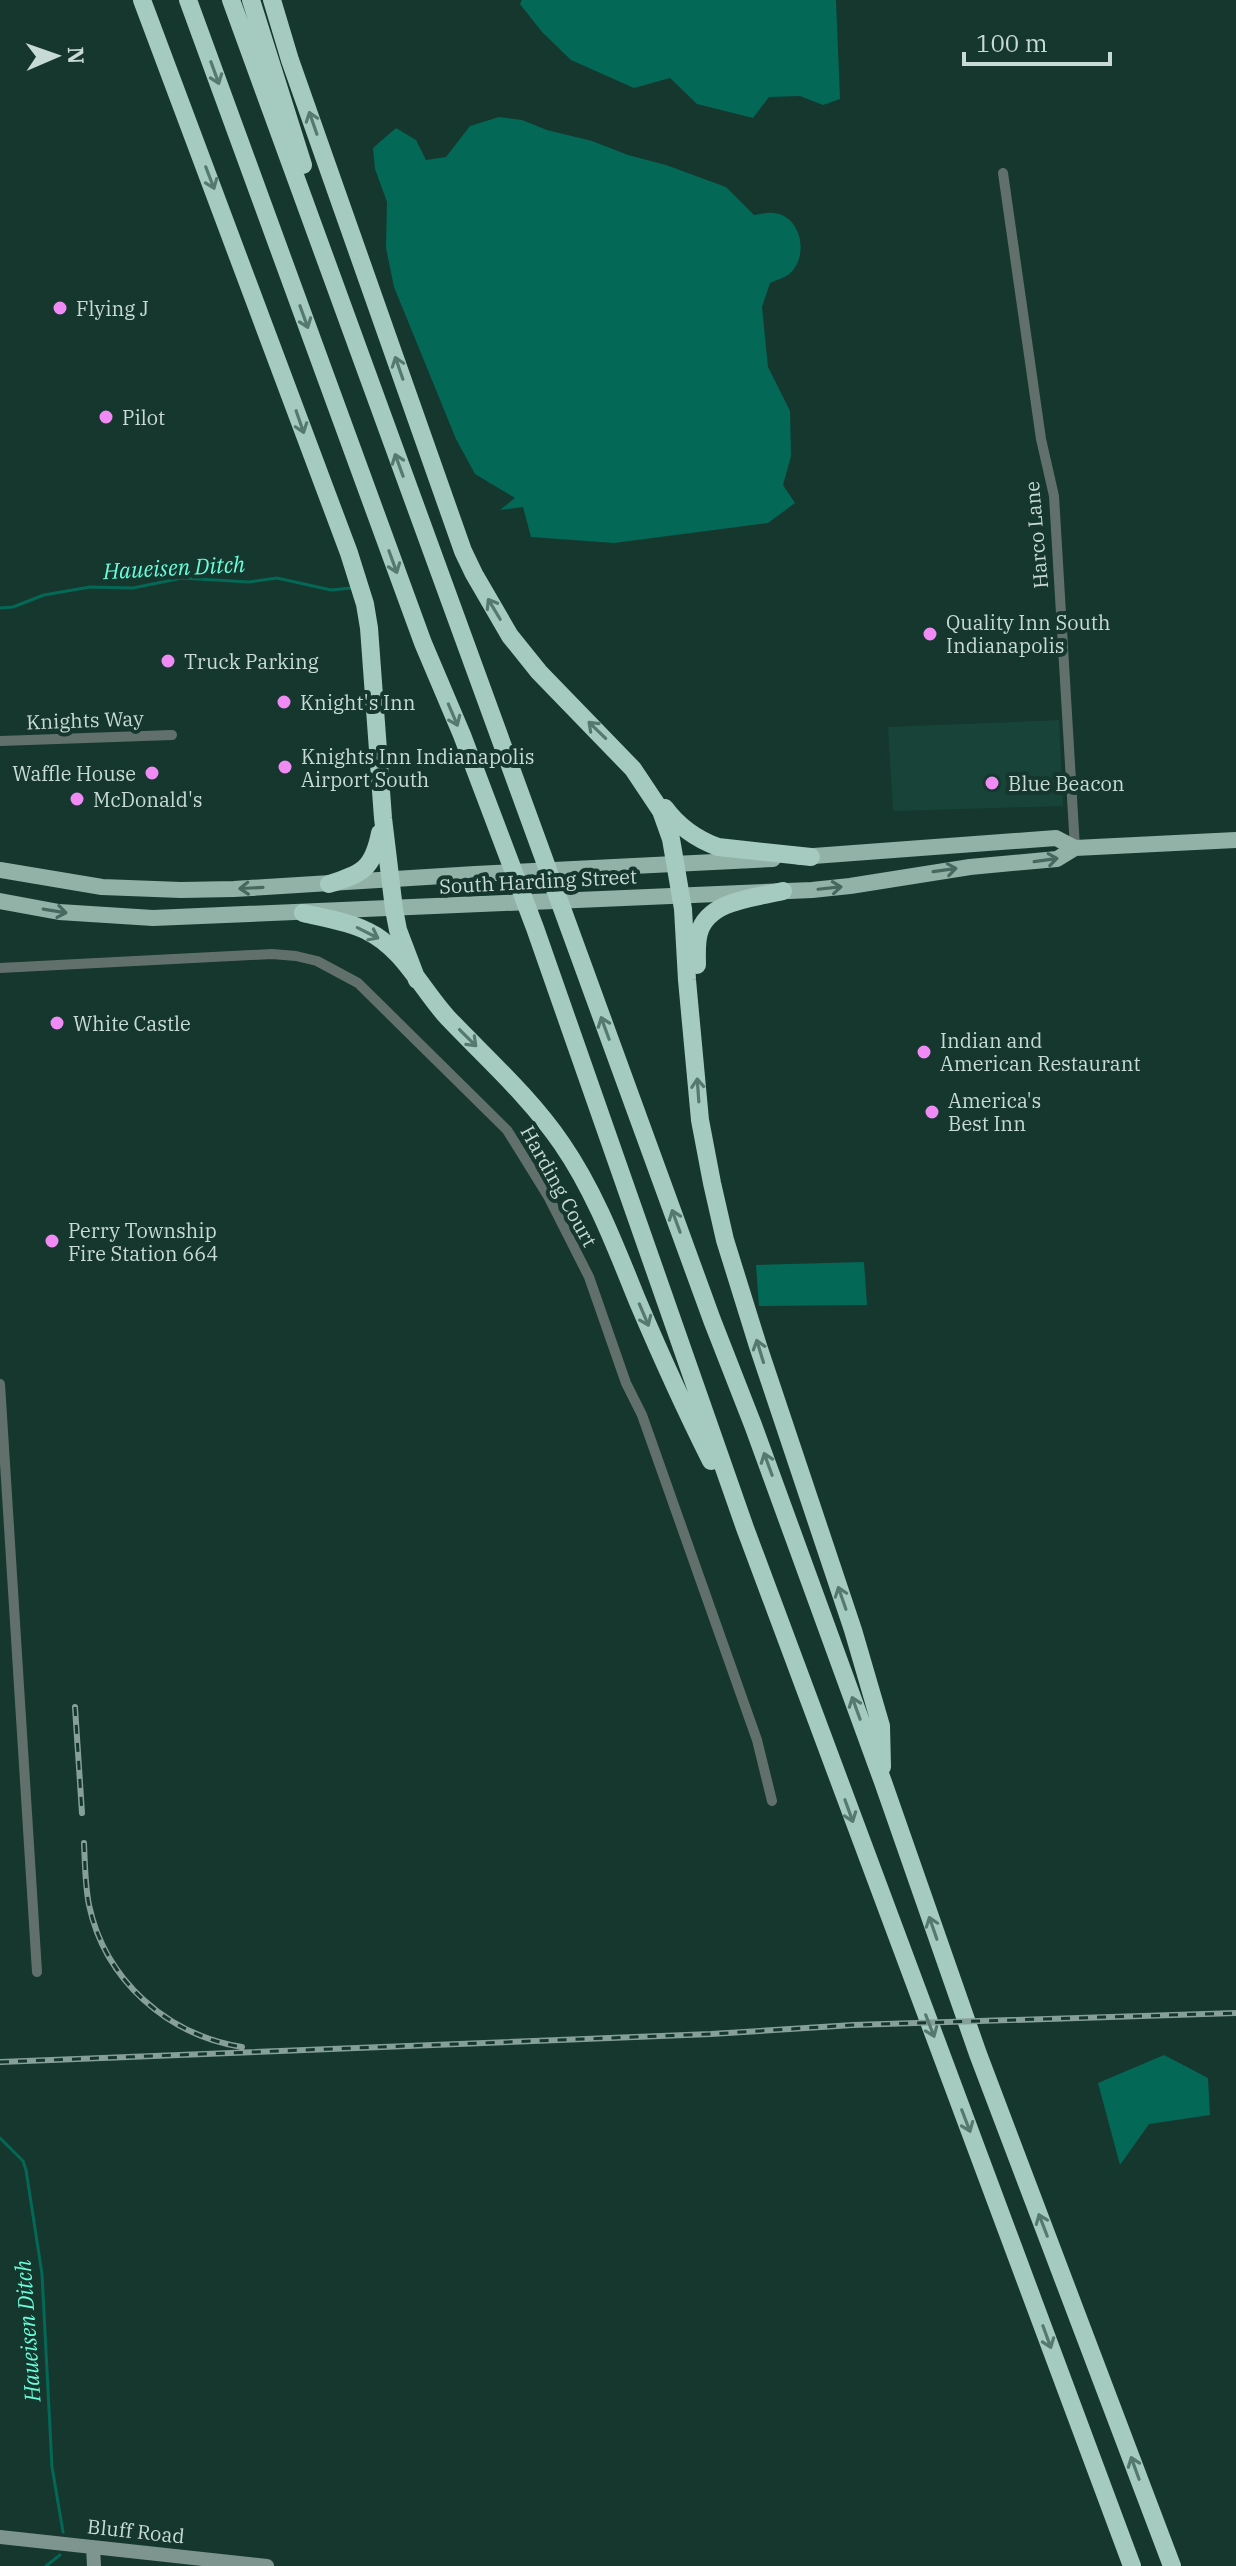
<svg xmlns="http://www.w3.org/2000/svg" width="1236" height="2566" font-family="'IBM Plex Serif',serif">
	<rect width="100%" height="100%" fill="#15372e"/>
	<!-- built -->
	<path fill="#184339" d="M1059 720 1063 806 893 811 888 727Z"/>
	<!-- water -->
	<path fill="#046856" d="M522 0H836L840 99 823 105 800 96 769 97 753 118 697 104 670 78 634 88 571 60 542 32 520 4Z
		M499 117 522 120 547 130 592 141 628 155 666 165 726 187 754 215C760 214 768 212 774 213 802 216 810 258 788 275 784 278 776 280 770 283L762 307 768 367 790 411 791 456 783 485 795 503 768 523 614 543 531 537 523 507 500 510 515 498 475 474 456 439 394 287 386 248 387 202 375 169 373 148 396 128 416 140 426 160 446 157 470 126Z
		M864 1262 867 1305 759 1306 756 1265Z
		M1164 2055 1208 2078 1210 2115 1149 2124 1120 2165 1098 2083Z"/>
	<g fill="none" stroke-linecap="round" stroke-linejoin="round">
		<!-- stream -->
		<path stroke="#046856" stroke-width="3" d="M0 608 13 607 44 595 90 587 133 588 182 578 249 582 277 578 331 590 351 588
			M0 2138 23 2161 26 2170 42 2274 52 2467 63 2532
			M46 2566 60 2555"/>
		<!-- minor -->
		<path stroke="#62706c" stroke-width="10" d="M1003 173 1041 439 1054 496 1075 848
			M0 741 172 735
			M0 968 272 954 296 956 317 961 358 983 507 1130 548 1196 589 1277 626 1383 642 1415 757 1740 772 1801
			M0 1384 37 1972"/>
		<!-- secondary -->
		<path stroke="#7d958e" stroke-width="14" d="M0 2537 267 2566
			M93 2547 94 2566"/>
		<!-- primary -->
		<path stroke="#92b1a7" stroke-width="16" d="M800 857 1056 838 1075 848
			M0 870 102 887 181 890 234 889 475 874 773 859
			M0 901 59 912 153 918 812 890 850 886 970 867 1057 859 1075 848 1236 840"/>
		<!-- motorway -->
		<path stroke="#a5cabf" stroke-width="18" d="M142 0 349 553 365 604 369 628 383 818 394 909 398 930 417 980
			M188 0 423 643 462 735 535 928 745 1528 1132 2566
			M231 0 712 1320 753 1425 883 1782 978 2054 1172 2566
			M251 0 303 165
			M272 0 290 60 463 551 474 574 510 636 539 672 633 769 661 811 671 839 683 909 687 980 700 1120 712 1183 725 1240 758 1346 853 1630 881 1726 882 1767
			M665 808C679 827 696 839 718 847L811 857
			M329 884C362 874 373 869 380 833
			M303 913C324 918 347 921 367 931 403 948 422 990 448 1018 487 1059 530 1097 562 1144 595 1192 616 1248 638 1302 661 1356 685 1409 711 1461
			M697 965C697 955 696 943 699 933 708 900 755 898 783 891"/>
		<!-- rail casing -->
		<g stroke="#879f99" stroke-width="6">
			<path id="rail" d="M75 1707 82 1813
				M84 1843C85 1864 85 1885 89 1905 105 1980 167 2035 242 2047
				M0 2062 711 2034 853 2025 1236 2013"/>
		</g>
		<!-- rail -->
		<use href="#rail" stroke="#15372e" stroke-width="3" stroke-dasharray="9" stroke-linecap="butt"/>
	</g>
	<!-- one-way arrows -->
	<defs><path id="oneway-shaft" d="M-6 0H5M1.5-3L5.5 0L1.5 3" fill="none" stroke-width="1.6" stroke-linecap="round" stroke-linejoin="round" transform="scale(2)"/></defs>
	<g stroke="#56796f">
		<use href="#oneway-shaft" transform="translate(215 73) rotate(70)"/>
		<use href="#oneway-shaft" transform="translate(313 123) rotate(-109)"/>
		<use href="#oneway-shaft" transform="translate(210 178) rotate(69)"/>
		<use href="#oneway-shaft" transform="translate(304 317) rotate(70)"/>
		<use href="#oneway-shaft" transform="translate(399 368) rotate(-109)"/>
		<use href="#oneway-shaft" transform="translate(300 422) rotate(71)"/>
		<use href="#oneway-shaft" transform="translate(399 465) rotate(-110)"/>
		<use href="#oneway-shaft" transform="translate(393 562) rotate(70)"/>
		<use href="#oneway-shaft" transform="translate(494 609) rotate(-121)"/>
		<use href="#oneway-shaft" transform="translate(453 715) rotate(67)"/>
		<use href="#oneway-shaft" transform="translate(597 730) rotate(-136)"/>
		<use href="#oneway-shaft" transform="translate(368 933) rotate(27)"/>
		<use href="#oneway-shaft" transform="translate(605 1028) rotate(-110)"/>
		<use href="#oneway-shaft" transform="translate(468 1038) rotate(45)"/>
		<use href="#oneway-shaft" transform="translate(698 1090) rotate(-94)"/>
		<use href="#oneway-shaft" transform="translate(676 1221) rotate(-110)"/>
		<use href="#oneway-shaft" transform="translate(644 1315) rotate(67)"/>
		<use href="#oneway-shaft" transform="translate(760 1351) rotate(-107)"/>
		<use href="#oneway-shaft" transform="translate(768 1464) rotate(-110)"/>
		<use href="#oneway-shaft" transform="translate(842 1598) rotate(-109)"/>
		<use href="#oneway-shaft" transform="translate(856 1708) rotate(-110)"/>
		<use href="#oneway-shaft" transform="translate(849 1811) rotate(70)"/>
		<use href="#oneway-shaft" transform="translate(933 1928) rotate(-109)"/>
		<use href="#oneway-shaft" transform="translate(930 2026) rotate(69)"/>
		<use href="#oneway-shaft" transform="translate(966 2121) rotate(69)"/>
		<use href="#oneway-shaft" transform="translate(1043 2225) rotate(-111)"/>
		<use href="#oneway-shaft" transform="translate(1047 2337) rotate(70)"/>
		<use href="#oneway-shaft" transform="translate(1135 2468) rotate(-110)"/>
	</g>
	<g stroke="#47685e">
		<use href="#oneway-shaft" transform="translate(1046 860) rotate(-8)"/>
		<use href="#oneway-shaft" transform="translate(945 870) rotate(-8)"/>
		<use href="#oneway-shaft" transform="translate(251 888) rotate(177)"/>
		<use href="#oneway-shaft" transform="translate(830 888) rotate(-6)"/>
		<use href="#oneway-shaft" transform="translate(55 911) rotate(9)"/>
	</g>
	<!-- markers -->
	<g fill="#f08bf6" stroke="#15372e" stroke-width="3">
		<circle cx="60" cy="308" r="8"/>
		<circle cx="106" cy="417" r="8"/>
		<circle cx="930" cy="634" r="8"/>
		<circle cx="168" cy="661" r="8"/>
		<circle cx="284" cy="702" r="8"/>
		<circle cx="285" cy="767" r="8"/>
		<circle cx="152" cy="773" r="8"/>
		<circle cx="992" cy="783" r="8"/>
		<circle cx="77" cy="799" r="8"/>
		<circle cx="57" cy="1023" r="8"/>
		<circle cx="924" cy="1052" r="8"/>
		<circle cx="932" cy="1112" r="8"/>
		<circle cx="52" cy="1241" r="8"/>
	</g>
	<g text-anchor="middle" dominant-baseline="central" stroke-width="8" stroke-linejoin="round" paint-order="stroke">
		<!-- poi labels -->
		<g font-size="20" fill="#c8dad5" stroke="#15372e" text-anchor="start">
			<text x="76" y="308">Flying J</text>
			<text x="122" y="417">Pilot</text>
			<text x="946" y="622">Quality Inn South<tspan x="946" dy="23">Indianapolis</tspan></text>
			<text x="184" y="661">Truck Parking</text>
			<text x="300" y="702">Knight's Inn</text>
			<text x="301" y="756">Knights Inn Indianapolis<tspan x="301" dy="23">Airport South</tspan></text>
			<text x="136" y="773" text-anchor="end">Waffle House</text>
			<text x="1008" y="783">Blue Beacon</text>
			<text x="93" y="799">McDonald's</text>
			<text x="73" y="1023">White Castle</text>
			<text x="940" y="1040">Indian and<tspan x="940" dy="23">American Restaurant</tspan></text>
			<text x="948" y="1100">America's<tspan x="948" dy="23">Best Inn</tspan></text>
			<text x="68" y="1230">Perry Township<tspan x="68" dy="23">Fire Station 664</tspan></text>
		</g>
		<!-- street labels -->
		<g font-size="20" fill="#c8dad5" stroke="#15372e">
			<text transform="translate(1036 535) rotate(-95)">Harco Lane</text>
			<text transform="translate(85 720) rotate(-2)">Knights Way</text>
			<text transform="translate(538 881) rotate(-3)">South Harding Street</text>
			<text transform="translate(559 1186) rotate(61)">Harding Court</text>
			<text transform="translate(136 2531) rotate(6)">Bluff Road</text>
		</g>
		<!-- water labels -->
		<g font-size="22" font-style="italic" fill="#69fedb" stroke="#15372e">
			<text transform="translate(174 567) rotate(-3)">Haueisen Ditch</text>
			<text transform="translate(27 2331) rotate(-94)">Haueisen Ditch</text>
		</g>
	</g>
	<!-- north arrow -->
	<g transform="translate(56 56) rotate(88)" stroke="#15372e" stroke-width="6" paint-order="stroke">
	<path d="M0-6L14 30L0 20L-14 30Z" fill="#c8dad5"/>
	<text y="-12" font-size="22" font-weight="bold" text-anchor="middle" fill="#c8dad5">N</text>
	</g>
	<!-- scale -->
	<path d="M964 52v12h146v-12" fill="none" stroke="#c8dad5" stroke-width="4"/>
	<text x="976" y="52" font-size="24" fill="#c8dad5" stroke="#15372e" stroke-width="6" paint-order="stroke">100 m</text>
</svg>
